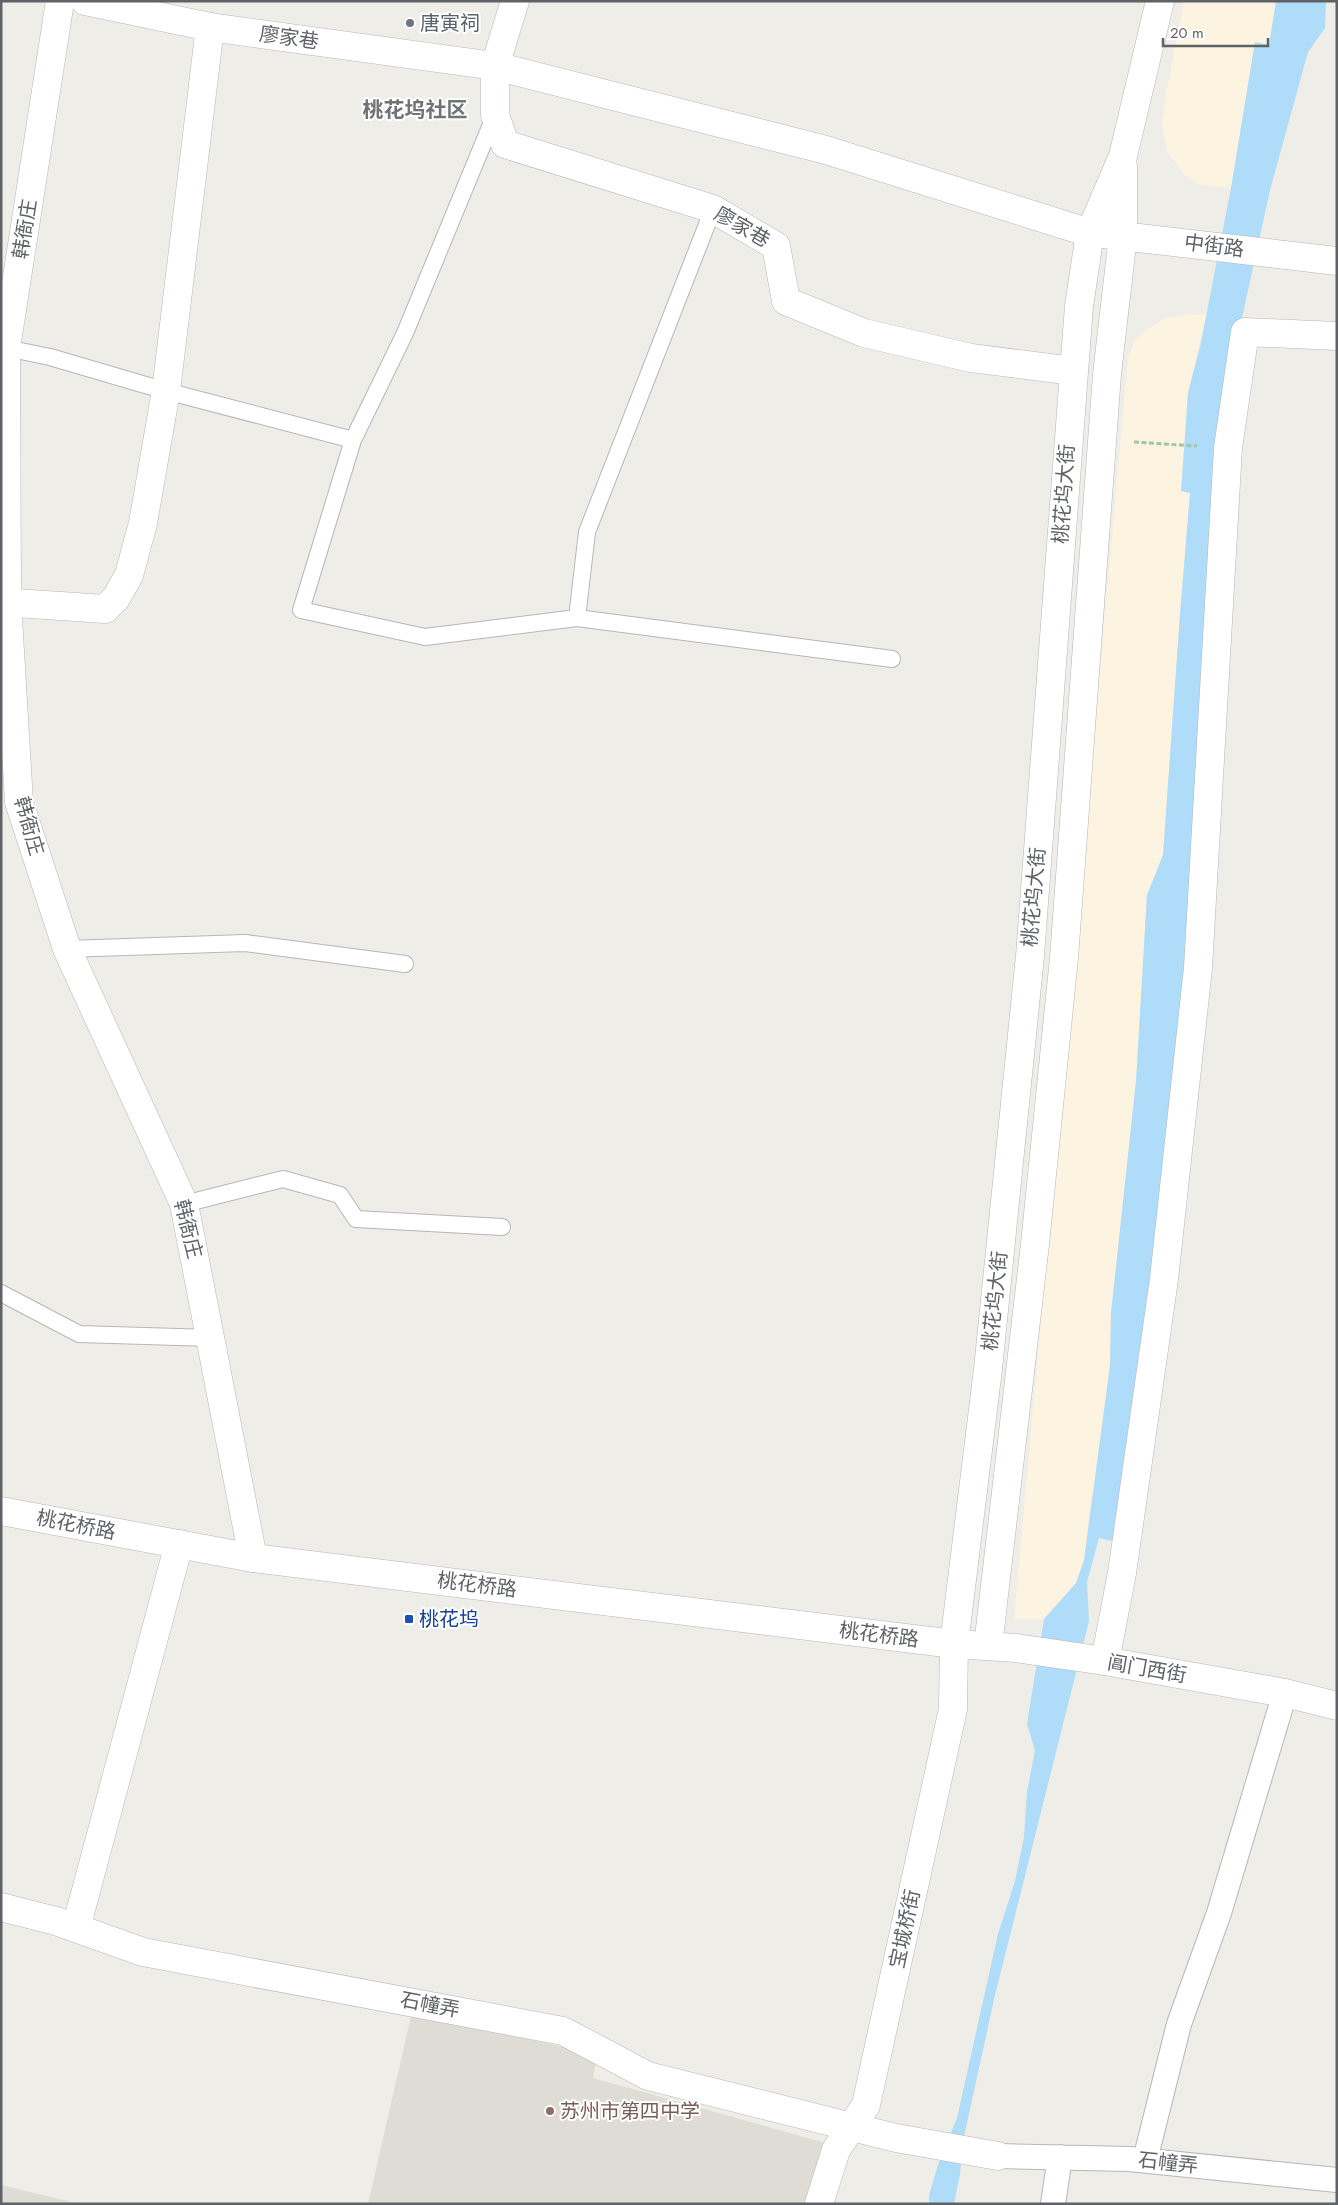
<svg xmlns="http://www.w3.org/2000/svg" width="1338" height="2205" font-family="Jost,'Noto Sans SC',sans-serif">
	<rect width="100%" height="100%" fill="#efede7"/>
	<!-- commercial -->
	<path fill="#fcf4e0" d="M1184 1H1276L1269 45 1255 43 1231 188 1200 185 1184 174 1167 151 1162 124 1166 94Z
		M1187 314 1206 315 1188 393 1181 491 1190 492 1180 614 1163 855 1147 896 1136 1081 1111 1313 1110 1365 1100 1453 1090 1508 1084 1560 1076 1583 1044 1619H1014L1128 359 1134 342 1148 328 1167 318Z"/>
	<!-- education -->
	<path fill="#dfdcd5" d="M412 2012 597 2055 593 2078 829 2144 810 2204H368Z
		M1 2185 80 2204H1Z"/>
	<!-- water -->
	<path fill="#aedcf9" d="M1276 1H1326L1325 28 1308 52 1270 190 1235 350 1173 1152 1113 1541 1099 1538 1087 1582 1089 1621 995 1995 963 2141 960 2174 954 2204H929V2195L938 2165 957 2118 998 1934 1015 1881 1024 1837 1027 1792 1035 1750 1027 1724 1044 1619 1076 1583 1084 1560 1110 1365 1111 1313 1136 1081 1147 895 1163 855 1180 614 1190 493 1181 491 1188 393 1201 343 1231 188 1255 42 1269 45Z"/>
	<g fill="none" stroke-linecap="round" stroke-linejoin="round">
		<!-- service casing -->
		<g stroke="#b4b7bb" stroke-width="18">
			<path id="service" d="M495 115 405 333 353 440 301 610 425 637 577 618 892 659
				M6 348 50 357 166 391 353 440
				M577 618 587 532 713 209
				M67 949 245 943 405 964
				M184 1204 283 1179 340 1195 356 1219 502 1227
				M1 1293 79 1334 211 1338"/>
		</g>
		<!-- pedestrian casing -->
		<g stroke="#b4b7bb" stroke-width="26">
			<path id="pedestrian" d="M998 2156 1129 2159 1337 2180
				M1145 2160 1179 2024 1219 1913 1285 1693
				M1053 2204 1060 2157"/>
		</g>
		<!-- minor casing -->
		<g stroke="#b4b7bb" stroke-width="29">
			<path id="minor" d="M515 1 495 66V115L505 144 713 209 776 246 786 301 864 333 971 358 1073 371
				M1 602 105 609 116 598 129 575 143 523 166 391 210 27
				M1105 1661 1122 1573 1164 1279 1198 968 1228 448 1245 332 1337 336
				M1 1907 56 1921 143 1952 563 2031 648 2076 896 2138 998 2156
				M76 1928 179 1544"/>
		</g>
		<!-- tertiary casing -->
		<g stroke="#b4b7bb" stroke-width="29">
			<path id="tertiary" d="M60 1 6 348 7 601 19 802 67 949 184 1204 253 1558
				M85 1 210 27 495 66 826 150 1090 233
				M819 2204 836 2150 866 2105 953 1709 954 1644 1016 1648 1105 1661 1285 1693 1337 1706"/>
		</g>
		<!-- secondary casing -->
		<g stroke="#b3b6ba" stroke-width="29">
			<path id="secondary" d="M1104 234 1337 261
				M1 1511 253 1558 954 1644 988 1369 1030 956 1079 306 1090 233 1123 156 1160 1
				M988 1646 1035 1244 1064 958 1107 374 1123 236V167"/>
		</g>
		<!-- path -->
		<path stroke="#a0c6a8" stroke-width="3" stroke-dasharray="5 2.5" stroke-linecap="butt" d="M1134 442 1197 446"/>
		<!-- service -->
		<use href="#service" stroke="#fff" stroke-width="16"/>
		<!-- pedestrian -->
		<use href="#pedestrian" stroke="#fff" stroke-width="24"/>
		<!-- minor -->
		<use href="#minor" stroke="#fff" stroke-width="28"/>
		<!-- tertiary -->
		<use href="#tertiary" stroke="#fff" stroke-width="28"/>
		<!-- secondary -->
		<use href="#secondary" stroke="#fff" stroke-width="28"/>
	</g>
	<!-- markers -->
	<circle fill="#6b7280" stroke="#fff" stroke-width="2" cx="410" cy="23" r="5"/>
	<rect fill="#1a4fb4" stroke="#fff" stroke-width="2" x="404" y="1614" width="10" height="10" rx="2.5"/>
	<circle fill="#8d6e63" stroke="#fff" stroke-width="2" cx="550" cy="2111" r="5"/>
	<g text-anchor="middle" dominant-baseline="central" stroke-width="4" stroke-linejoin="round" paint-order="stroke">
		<!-- worship labels -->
		<g font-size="20" fill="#5b616d" stroke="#fff" text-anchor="start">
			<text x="420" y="23">唐寅祠</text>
		</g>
		<!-- street labels -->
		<g font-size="20" fill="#5f6266" stroke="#fff">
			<text transform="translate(289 38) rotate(8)">廖家巷</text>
			<text transform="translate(742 227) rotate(30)">廖家巷</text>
			<text transform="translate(25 229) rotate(-81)">韩衙庄</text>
			<text transform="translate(1214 246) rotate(7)">中街路</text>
			<text transform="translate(1064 494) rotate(-86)">桃花坞大街</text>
			<text transform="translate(29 826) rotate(74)">韩衙庄</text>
			<text transform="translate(1034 897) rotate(-85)">桃花坞大街</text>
			<text transform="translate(188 1229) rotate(76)">韩衙庄</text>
			<text transform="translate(995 1301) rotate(-84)">桃花坞大街</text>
			<text transform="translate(76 1525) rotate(11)">桃花桥路</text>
			<text transform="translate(477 1585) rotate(7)">桃花桥路</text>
			<text transform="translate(879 1635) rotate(7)">桃花桥路</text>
			<text transform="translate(1147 1669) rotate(10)">阊门西街</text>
			<text transform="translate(905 1929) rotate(-78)">宝城桥街</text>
			<text transform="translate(430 2005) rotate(11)">石幢弄</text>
			<text transform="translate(1168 2163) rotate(6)">石幢弄</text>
		</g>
		<!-- transit labels -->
		<g font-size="20" fill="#164399" stroke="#fff" text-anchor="start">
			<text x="419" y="1619">桃花坞</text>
		</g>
		<!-- education labels -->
		<g font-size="20" fill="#785e54" stroke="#fff" text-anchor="start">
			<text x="560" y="2111">苏州市第四中学</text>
		</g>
		<!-- neighbourhood labels -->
		<g font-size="21" font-weight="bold" fill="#707478" stroke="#fff">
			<text x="415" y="110">桃花坞社区</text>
		</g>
	</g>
	<!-- border -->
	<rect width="1338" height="2205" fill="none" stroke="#5f6266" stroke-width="5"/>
	<!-- scale -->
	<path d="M1163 38v8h105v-8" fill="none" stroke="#5f6266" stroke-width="2.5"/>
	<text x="1170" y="38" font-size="15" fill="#5f6266" stroke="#ffffff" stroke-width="4" paint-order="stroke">20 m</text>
</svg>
